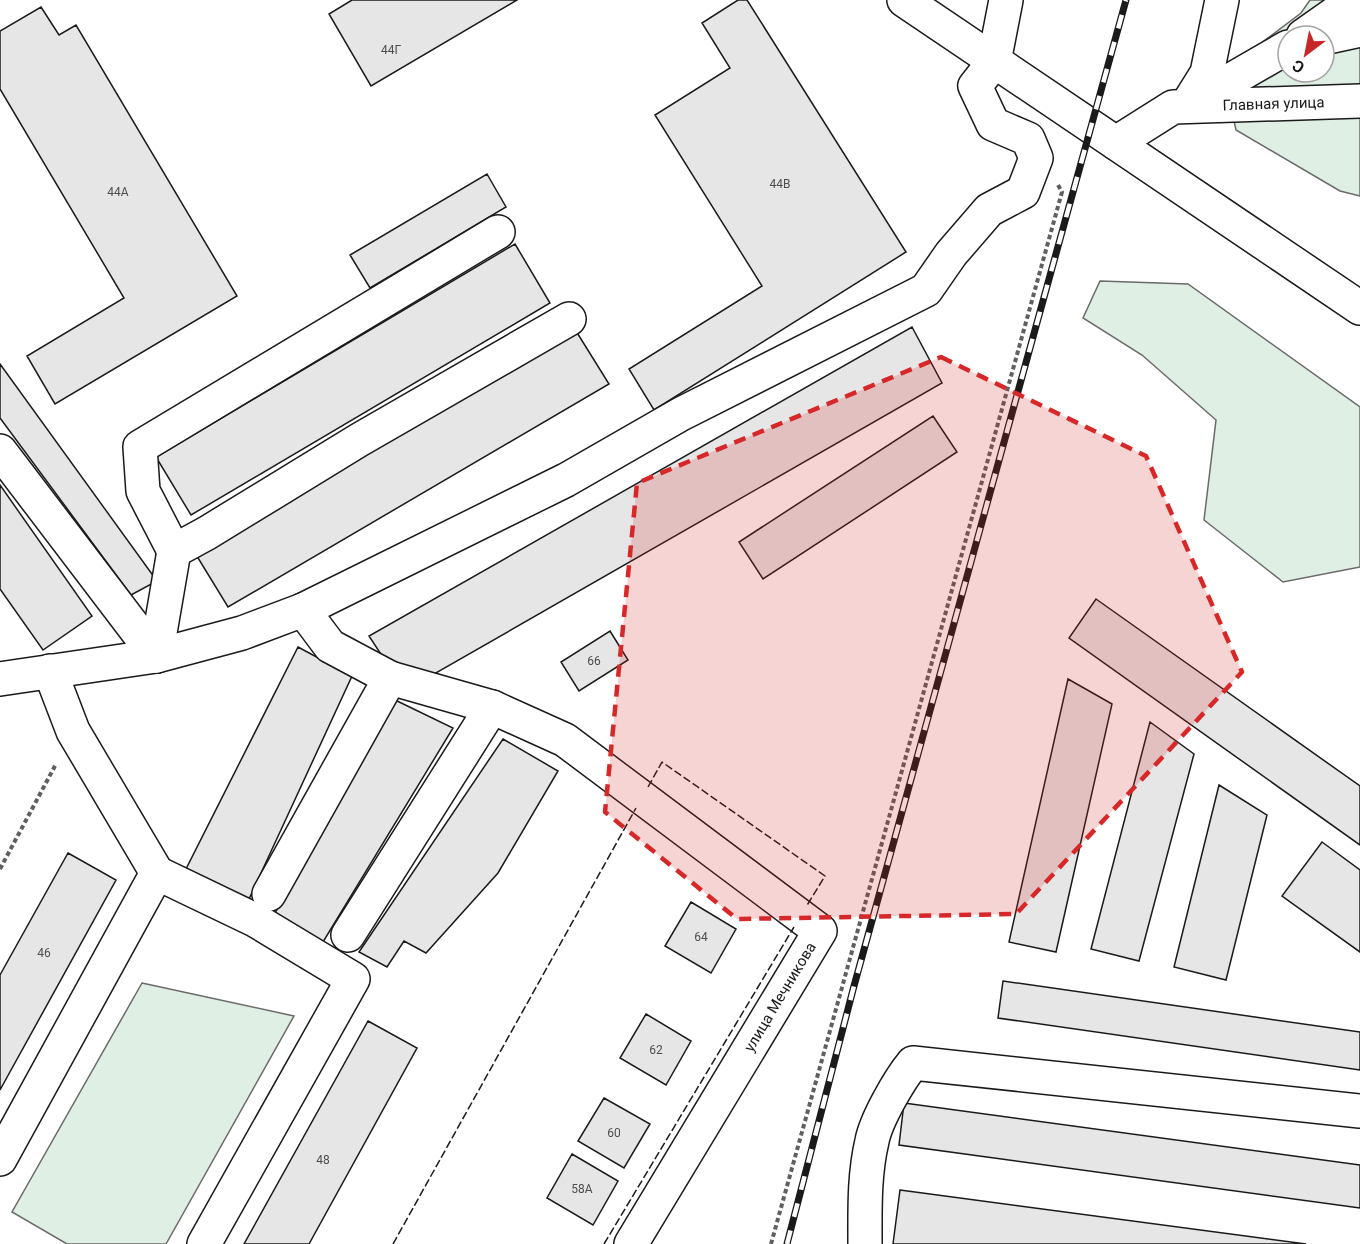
<svg xmlns="http://www.w3.org/2000/svg" width="1360" height="1244" font-family="Roboto,sans-serif">
	<rect width="100%" height="100%" fill="#fff"/>
	<!-- green -->
	<path fill="#e0efe3" stroke="#6a6a6a" stroke-width="1.5" fill-rule="evenodd" d="M1310 0H1360V196L1340 191 1236 130 1223 72 1301 13ZM1288 36H1324V72H1288Z
		M1100 281 1188 284 1360 407V567L1283 582 1204 520 1216 420 1142 355 1083 318Z
		M142 983 294 1016 166 1244H67L12 1212Z"/>
	<!-- building -->
	<path fill="#e6e6e6" stroke="#1a1a1a" stroke-width="1.5" d="M352 0H517L371 86 329 14Z
		M738 0H747L906 252 654 410 629 369 762 286 655 115 730 68 702 23Z
		M41 7 59 35 76 25 237 296 55 404 27 356 124 298 0 89V31Z
		M487 174 506 207 370 288 350 255Z
		M515 244 550 303 191 515 156 457Z
		M912 327 942 383 422 681 386 662 369 636Z
		M576 331 609 384 228 607 195 553Z
		M0 364 157 581 131 595 0 418Z
		M933 416 957 452 763 579 739 542Z
		M0 485 92 616 43 650 0 589Z
		M1096 599 1360 786V845L1069 638Z
		M610 631 628 660 579 691 561 662Z
		M298 647 352 676 249 899 186 869Z
		M1068 679 1112 704 1056 952 1009 942Z
		M393 699 453 728 323 942 274 915Z
		M1150 722 1194 754 1139 961 1091 949Z
		M503 739 558 771 498 873 426 953 404 941 387 967 359 952Z
		M1219 785 1267 815 1226 980 1174 967Z
		M1322 842 1360 870V952L1282 896Z
		M68 853 116 880 0 1090V975Z
		M691 902 736 929 711 973 665 946Z
		M1003 981 1360 1032V1070L998 1018Z
		M646 1014 691 1041 666 1085 620 1058Z
		M368 1021 417 1048 309 1244H244Z
		M604 1098 650 1124 624 1168 578 1141Z
		M904 1103 1360 1165V1208L899 1145Z
		M572 1154 618 1181 593 1225 547 1198Z
		M900 1190 1306 1244H893Z"/>
	<g fill="none" stroke-linecap="round" stroke-linejoin="round">
		<!-- minor casing -->
		<g stroke="#1a1a1a" stroke-width="36">
			<g id="minor">
				<path d="M904 0 1360 308"/>
				<path d="M1303 36 1354 0"/>
				<path d="M1324 38 1360 30"/>
				<path d="M1191 103 1288 47"/>
				<path d="M1187 105 1207 73 1222 0"/>
				<path id="s1" d="M1116 143 1173 107 1360 101"/>
				<path d="M0 451 156 656"/>
				<path d="M174 551 143 491 140 447 498 232"/>
				<path d="M156 656 174 551 207 533 359 440 569 319"/>
				<path d="M390 678 492 707 565 740 820 931 631 1244"/>
				<path d="M0 679 156 656 242 633 303 610 566 480 681 414 926 290 951 254 989 210 1023 192 1036 158 1028 139 993 124 975 86 994 62 1006 0"/>
				<path d="M157 873 255 920 353 979 204 1244"/>
				<path d="M269 894 390 678 330 646 303 610"/>
				<path d="M348 935 492 707"/>
				<path d="M0 1159 157 873 73 731 50 671"/>
				<path d="M865 1244C865 1209 864 1175 872 1141 876 1120 899 1080 913 1063L1360 1111"/>
			</g>
		</g>
		<!-- path -->
		<path stroke="#5f5f5f" stroke-width="4" stroke-dasharray="4.5 3" stroke-linecap="butt" d="M0 869 56 764
			M771 1244 1062 192 1058 185"/>
		<!-- minor -->
		<use href="#minor" stroke="#fff" stroke-width="33"/>
		<!-- rail casing -->
		<g stroke="#1a1a1a" stroke-width="7">
			<path id="rail" d="M787 1244 854 986 1126 0"/>
		</g>
		<!-- rail -->
		<use href="#rail" stroke="#fff" stroke-width="4.5" stroke-dasharray="14" stroke-linecap="butt"/>
		<!-- fence -->
		<path stroke="#1a1a1a" stroke-width="1.5" stroke-dasharray="8 3" stroke-linecap="butt" d="M648 787 662 762 825 876 806 907
			M393 1244 636 808
			M604 1244 794 927"/>
	</g>
	<!-- marked area -->
	<path fill="#d62828" fill-opacity="0.2" stroke="#d62828" stroke-width="4.5" stroke-dasharray="12 8" stroke-linejoin="round" d="M941 357 1146 456 1242 672 1016 914 737 919 605 812 637 483Z"/>
	<g text-anchor="middle" dominant-baseline="central" stroke-width="4.5" stroke-linejoin="round" paint-order="stroke">
		<!-- number labels -->
		<g font-size="12" fill="#4d4d4d">
			<text x="391" y="50">44Г</text>
			<text x="780" y="184">44В</text>
			<text x="118" y="192">44А</text>
			<text x="594" y="661">66</text>
			<text x="701" y="937">64</text>
			<text x="44" y="953">46</text>
			<text x="656" y="1050">62</text>
			<text x="614" y="1133">60</text>
			<text x="323" y="1160">48</text>
			<text x="582" y="1189">58А</text>
		</g>
		<!-- street labels -->
		<g font-size="15" fill="#1a1a1a" stroke="#fff">
			<text stroke="none"><textPath href="#s1" startOffset="168">Главная улица</textPath></text>
			<text transform="translate(780 997) rotate(-59)">улица Мечникова</text>
		</g>
	</g>
	<!-- north arrow -->
	<g transform="translate(1306 54) rotate(212)"><circle r="28" fill="#ffffff" stroke="#a3a3a3" stroke-width="1.5"/>
	<path d="M0-4.5L10 22L0 15L-10 22Z" fill="#c62828"/>
	<text y="-9" font-size="16" font-weight="bold" text-anchor="middle" fill="#1a1a1a">С</text>
	</g>
</svg>
